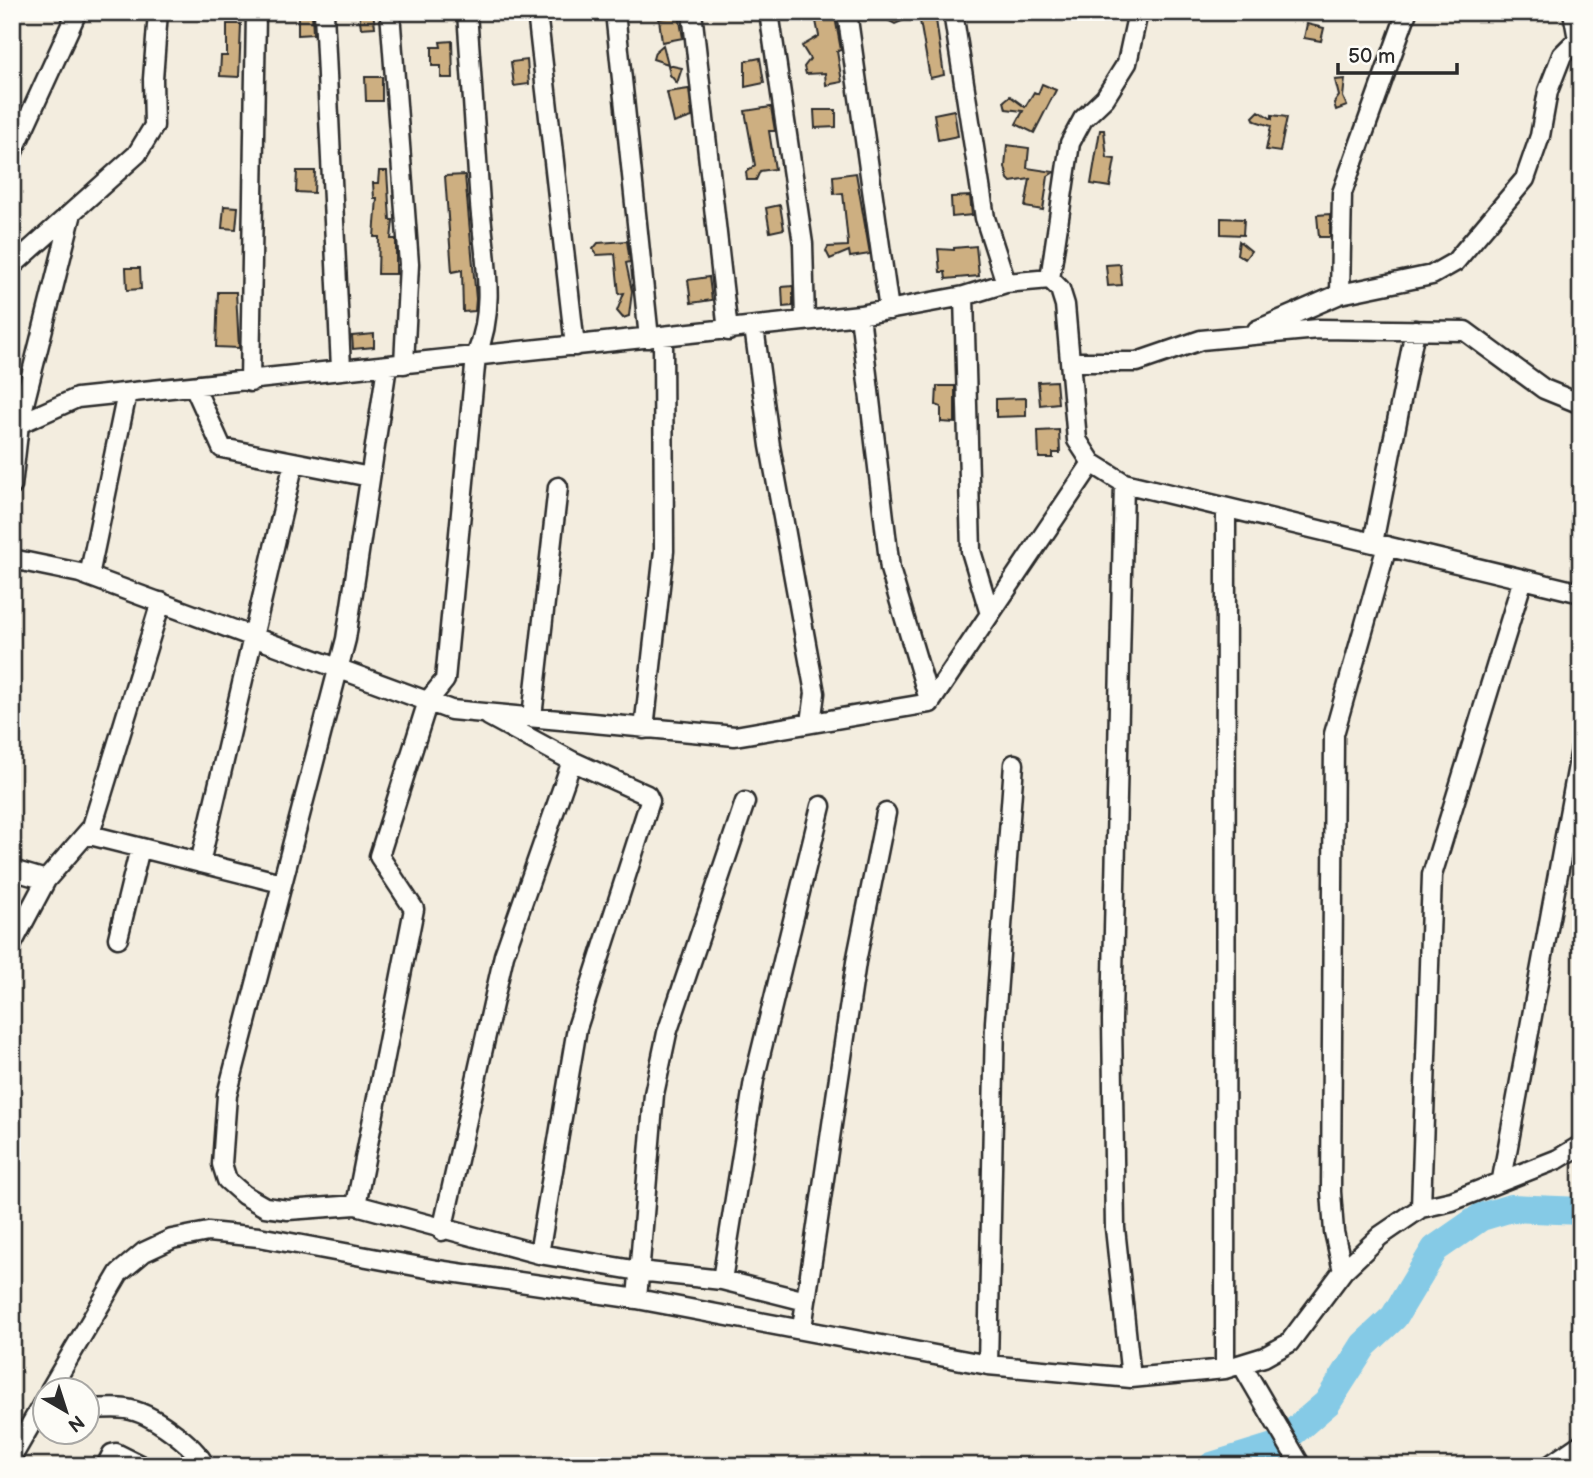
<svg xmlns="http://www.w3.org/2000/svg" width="1593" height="1478" font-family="'Balsamiq Sans',sans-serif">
	<rect width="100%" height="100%" fill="#f3eddf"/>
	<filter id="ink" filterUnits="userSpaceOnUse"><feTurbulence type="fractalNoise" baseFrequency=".0143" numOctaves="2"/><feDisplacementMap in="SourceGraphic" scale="14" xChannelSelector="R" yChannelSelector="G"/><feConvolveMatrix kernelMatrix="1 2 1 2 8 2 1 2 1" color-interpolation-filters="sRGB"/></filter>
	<g filter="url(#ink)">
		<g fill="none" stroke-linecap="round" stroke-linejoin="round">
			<!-- river -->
			<path stroke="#85cae6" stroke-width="28" d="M1212 1466 1277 1446 1327 1403 1364 1345 1394 1317 1435 1249 1481 1217 1511 1208 1581 1211"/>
		</g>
		<!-- building -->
		<path fill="#cdaf81" stroke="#2b2b2b" stroke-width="2" d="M359 12H373L375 27 361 28Z
			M872 12H923L895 24Z
			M312 13 313 34 298 35V14Z
			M935 13 944 75 930 78 919 15Z
			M679 15 683 38 662 42 659 19Z
			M835 17 841 50 837 51 842 82 826 85 825 73 806 74 804 67 810 59 802 46 819 36 816 21Z
			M227 24H241L239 77 220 76 221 56H227Z
			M1307 24 1324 28 1321 41 1304 38Z
			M452 41 453 78H441V66H432V47H441L440 42Z
			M663 45 668 64 653 59 655 52Z
			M760 58 764 83 745 87V61Z
			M527 60 529 84 514 86 511 62Z
			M668 65 682 68 677 83 670 75Z
			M365 77H382V101H366Z
			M1345 79 1343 97 1347 106 1336 110 1334 103 1339 96 1335 80Z
			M1042 84 1056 90 1034 133 1016 124 1023 111 1006 109 1004 101 1010 96 1025 107 1034 92 1038 94Z
			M689 89 692 117 674 123 667 92Z
			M771 107 775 131H769L775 169 760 171 756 180H747L746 172 755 165 745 111Z
			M814 110H836V127L815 128Z
			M954 110 958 136 938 140 934 114Z
			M1259 111 1272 119V115L1287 117 1280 152 1266 150 1271 126 1255 121 1253 117Z
			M1100 130H1104L1107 158 1115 159 1110 187 1091 184Z
			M1007 145 1029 148 1027 168 1054 172 1048 176 1043 210 1025 207 1030 179 1011 182 1008 179 1005 167Z
			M297 171H315L314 193 296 192Z
			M379 171H387L390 220H393L391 239H396V274H378L379 237H374L377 198H374L373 183H378Z
			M856 173 870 254 850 257 849 251 830 259 826 251 828 247 848 246V243L843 193 834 194 833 176Z
			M465 175 476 299 475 311 463 312 462 270 452 272 445 176Z
			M970 196 972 215 952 217 951 197Z
			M780 205 784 229 770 232 766 208Z
			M224 206 238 207 236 229 222 228Z
			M1330 214V237H1319L1317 215Z
			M1221 218 1244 219 1243 235 1221 234Z
			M627 241 630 262 626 263 632 291 629 316 623 318 617 311 624 293 619 294 615 254 597 255 593 249 598 243Z
			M1239 241 1251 251 1245 259 1237 254Z
			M976 246 979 276 946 279 945 272H940L938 249 954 250V248Z
			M1120 264 1122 285 1108 286 1106 265Z
			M126 268H140L141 289 127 290Z
			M709 277 712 300 691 303 688 280Z
			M793 286V306L783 307 782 287Z
			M218 292H236L239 348 216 347Z
			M374 334V347L353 349 352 336Z
			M1056 381 1058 403 1040 405 1038 382Z
			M937 386H955V423L941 422V407L936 405Z
			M1026 398V416L996 417V399Z
			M1059 430 1060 453H1053V458H1039L1038 431Z"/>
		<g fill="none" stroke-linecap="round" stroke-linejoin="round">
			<!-- street casing -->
			<g stroke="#2b2b2b" stroke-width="23">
				<path id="street" d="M324 12 341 368
					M390 12 409 264 404 364
					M537 12 575 346
					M615 12 649 338
					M692 12 728 331
					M769 12 803 244 805 321
					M847 12 889 310
					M953 12 985 218 1006 283
					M1138 12 1127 63 1105 98 1083 119 1070 143 1050 279 1060 289 1065 305 1077 440 1092 463 1124 483 1581 593
					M1573 12 1578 39
					M12 154 77 12
					M12 266 137 154 154 126 153 79 158 12
					M1340 294 1342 193 1407 12
					M964 296 971 551 990 614
					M860 315 890 569 930 703
					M754 327 770 446 815 693 811 723
					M1257 330 1340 294 1432 275 1455 262 1525 179 1540 136 1548 91 1562 55 1581 36
					M1072 362H1137L1201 340 1318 329 1465 331 1544 389 1581 404
					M387 366 346 639 227 1095 222 1164 227 1180 244 1195 265 1207 288 1210 356 1205 539 1254 639 1271 722 1280 806 1301
					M250 382 256 12
					M194 386 222 448 370 477
					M12 427 77 398 860 315 964 296 1006 283 1050 279
					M1124 483 1112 1020 1115 1228 1131 1378
					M12 486 19 424 72 213
					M1373 543 1415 330
					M12 559 80 573 451 710 735 736 930 703 1092 463
					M89 576 127 393
					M489 716 572 761 647 795 650 801 577 1028 539 1254
					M532 717 558 487
					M644 729 664 551 663 336
					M86 834 281 883
					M200 863 294 462
					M12 870 46 880
					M118 938 140 848
					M12 944 46 880 92 827 161 602
					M1502 1179 1581 749
					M356 1205 414 909 379 856 428 701 445 680 476 356C497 307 484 255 480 204 476 140 471 76 467 12
					M1421 1208 1432 875 1523 579
					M442 1231 504 955 572 761
					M1343 1271 1334 1232 1331 1192 1334 734 1387 546
					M722 1280 754 1080 821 806
					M637 1299 654 1094 667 1033 745 802
					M802 1328 856 962 886 813
					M988 1365 995 1022 1014 764
					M1242 1365 1301 1466
					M1225 1369 1226 508
					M50 1390 119 1273 144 1252 172 1239 208 1232 259 1237 437 1270 637 1299 988 1365 1131 1378 1225 1369 1264 1357 1289 1343 1343 1271 1380 1236 1421 1208 1452 1201 1558 1159 1581 1145
					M88 1409C100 1409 114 1407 126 1409 150 1412 194 1444 205 1466
					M12 1457 46 1398
					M106 1466 112 1454 116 1453 142 1466
					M1549 1466 1581 1444"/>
			</g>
			<!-- street -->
			<use href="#street" stroke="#fdfcf7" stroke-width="18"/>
		</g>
	</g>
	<!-- margin -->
	<rect width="1593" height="1478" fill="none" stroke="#fdfcf7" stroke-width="42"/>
	<rect x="21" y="21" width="1551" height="1436" fill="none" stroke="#2b2b2b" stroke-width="2.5" filter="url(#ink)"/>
	<!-- north arrow -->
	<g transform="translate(66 1411) rotate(141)"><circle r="33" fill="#fdfcf7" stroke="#a9a8a5" stroke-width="2"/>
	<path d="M0-5L12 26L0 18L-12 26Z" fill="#2b2b2b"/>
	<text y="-10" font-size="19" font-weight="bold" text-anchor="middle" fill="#2b2b2b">N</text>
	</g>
	<!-- scale -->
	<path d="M1338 63v10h119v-10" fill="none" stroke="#2b2b2b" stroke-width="3.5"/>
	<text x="1348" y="63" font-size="21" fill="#2b2b2b" stroke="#fdfcf7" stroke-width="5" paint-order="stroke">50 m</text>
</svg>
